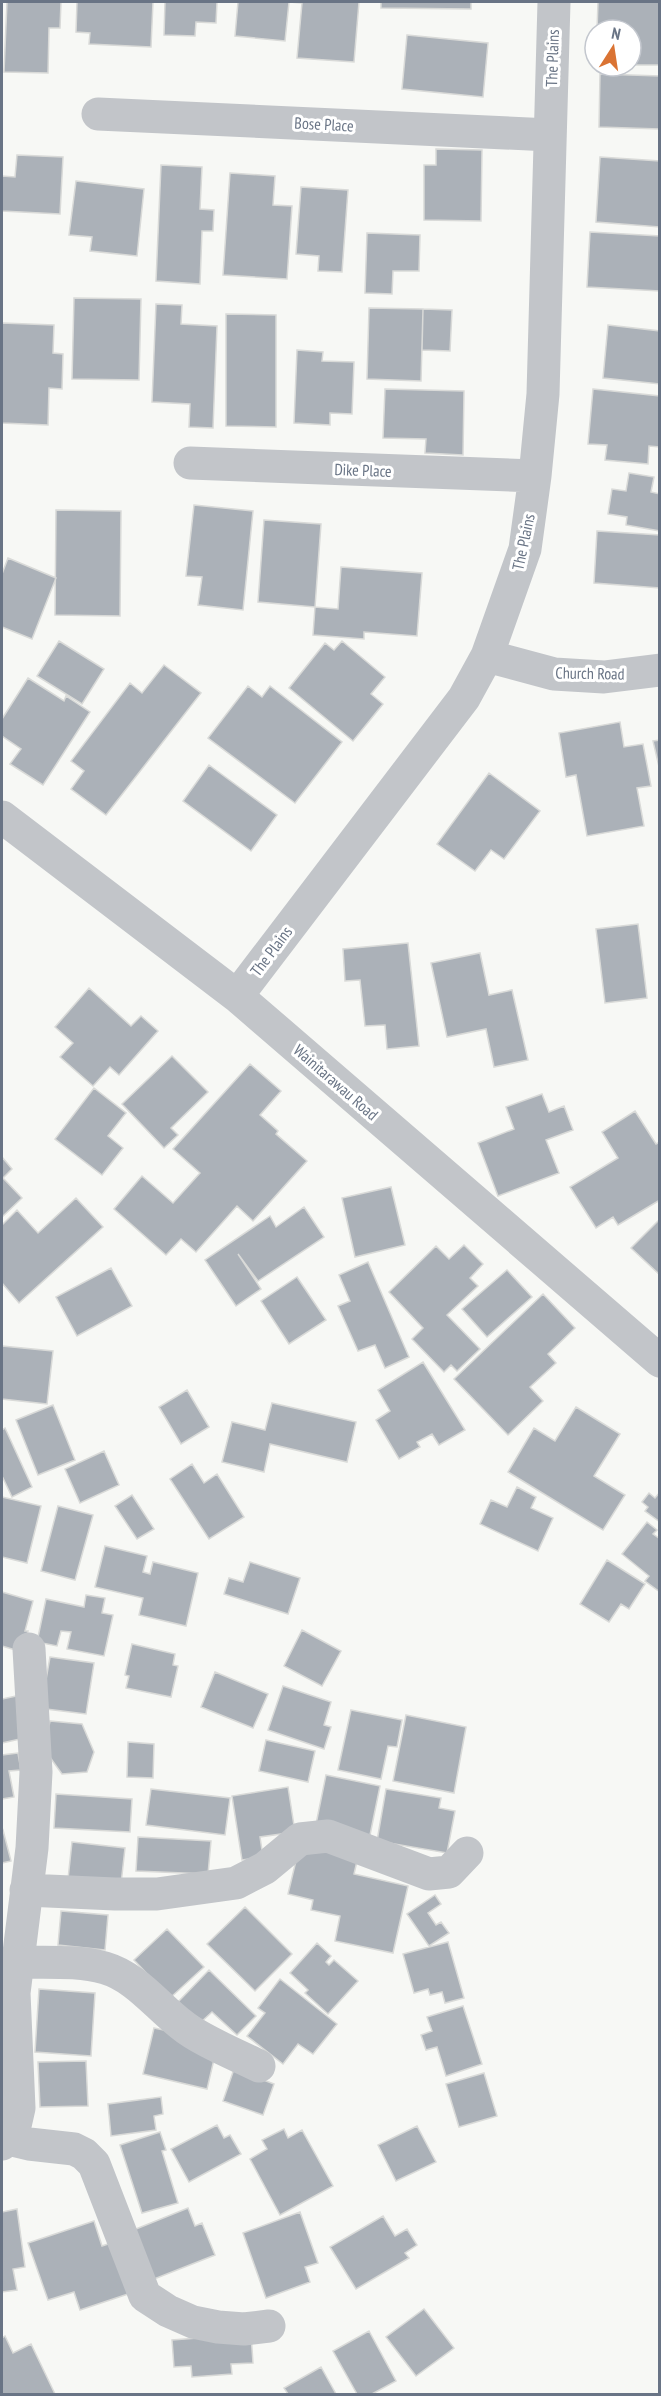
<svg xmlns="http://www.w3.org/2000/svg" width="661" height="2396" font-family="'PT Sans Narrow',sans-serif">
	<rect width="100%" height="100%" fill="#f7f8f5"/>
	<!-- building -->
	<path fill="#abb1b8" stroke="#d9dad8" stroke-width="1.5" d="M7 2H61L60 28H49L48 73 4 72Z
		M77 2H153L151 47 89 44 90 33 76 32Z
		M165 2H217L216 23 196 22 195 36 164 35Z
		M238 2H359L354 62 297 58 302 3 289 2 285 41 235 36Z
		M381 2H471V9L381 8Z
		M598 2H660V65H631V30H597Z
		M407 35 488 43 483 97 402 89Z
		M600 74 660 76V129L599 127Z
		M436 149 482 150 481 221 424 220V165H436Z
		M17 155 63 157 60 214 2 211V176L15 177Z
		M600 157 660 161V227L596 222Z
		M161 165 202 167 200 209 214 210 213 231H202L200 284 156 281Z
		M230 173 275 176 273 205 292 206 287 279 223 275Z
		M76 181 144 189 137 256 90 251 92 237 69 235Z
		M301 187 348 190 342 272 318 271 319 256 296 254Z
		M590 232 660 236V291L587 287Z
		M367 233 420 235 419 271H393L392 294 365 293Z
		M74 298 141 299 139 380 72 379Z
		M156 304 182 305 181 324 217 326 213 428 189 427 190 404 152 402Z
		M369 308 423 309 421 381 367 379Z
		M423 309 452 310 450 351 422 350Z
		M226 314 276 315V427L226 426Z
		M2 323 54 325 53 353 63 354 62 389 49 388 48 425 2 423Z
		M608 325 660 331V384L603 378Z
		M297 350 323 352 322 361 354 362 352 414 330 413V425L294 423Z
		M385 389 464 391 463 455 425 453 426 439 383 438Z
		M593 389 660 396V447L649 446 648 464 605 460 607 445 588 444Z
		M629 473 654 477 651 492 660 494V531L626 525 627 517 608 514 612 489 626 491Z
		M194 505 253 511 243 610 198 605 202 577 186 576Z
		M56 510 121 511 120 616 55 615Z
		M264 520 321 524 315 607 258 602Z
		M597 531 660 535V588L594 583Z
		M8 558 56 578 32 639 2 627V574Z
		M341 567 422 573 417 636 364 632V639L313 635 315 607 338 609Z
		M59 641 104 669 82 704 37 676Z
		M342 641 385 677 371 694 383 704 353 741 289 688 325 643 334 650Z
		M164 665 201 693 106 815 71 789 84 771 71 761 130 683 142 693Z
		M28 678 64 701 66 696 90 712 43 785 10 764 21 749 2 736V719Z
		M248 686 262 697 270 686 342 742 295 803 208 738Z
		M620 722 624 747 643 744 651 786 637 788 644 826 587 836 576 775 566 777 559 733Z
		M660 740V771L653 741Z
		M209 765 277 815 251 851 183 801Z
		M489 773 540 811 504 859 491 850 475 871 437 844Z
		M638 924 647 998 605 1003 596 929Z
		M408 943 419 1046 387 1049 385 1025 365 1026 360 980 345 981 343 949Z
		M480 953 489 995 512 990 528 1060 494 1067 486 1029 447 1037 431 963Z
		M89 988 131 1026 141 1016 158 1031 119 1075 110 1067 93 1086 60 1057 73 1043 55 1027Z
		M172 1056 208 1092 171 1128 178 1135 164 1148 122 1104Z
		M250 1064 281 1091 260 1115 278 1131 276 1134 307 1161 253 1221 237 1206 196 1252 181 1239 166 1255 114 1209 142 1176 173 1203 200 1173 173 1149Z
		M94 1088 126 1113 108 1136 123 1148 102 1175 55 1139Z
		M542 1094 549 1112 564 1106 573 1130 546 1140 559 1173 498 1196 478 1143 514 1129 506 1107Z
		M635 1111 656 1144 660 1142V1200L618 1225 613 1217 596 1228 570 1187 618 1158 602 1132Z
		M2 1157 12 1169 3 1178 22 1198 2 1217Z
		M391 1187 405 1245 355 1257 342 1198Z
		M76 1198 103 1227 19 1303 2 1283V1225L17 1210 38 1233Z
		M304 1207 324 1237 258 1281 238 1254 261 1289 236 1306 205 1260 270 1216 276 1227Z
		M660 1219V1275L631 1248Z
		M464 1245 483 1264 470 1278 478 1286 447 1315 480 1349 457 1371 451 1365 444 1372 412 1339 423 1328 389 1292 436 1246 449 1259Z
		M368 1262 409 1357 385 1368 375 1345 358 1351 338 1306 350 1301 339 1275Z
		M111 1268 132 1306 77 1336 56 1297Z
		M507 1270 532 1297 487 1337 462 1309Z
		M297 1277 326 1320 289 1344 261 1301Z
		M543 1294 575 1328 548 1354 556 1363 530 1387 543 1401 508 1435 454 1379Z
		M2 1346 53 1351 47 1404 2 1399Z
		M423 1362 465 1430 439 1445 432 1434 417 1442 420 1447 399 1459 376 1420 390 1411 378 1390Z
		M187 1390 209 1427 181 1444 159 1407Z
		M272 1403 356 1422 347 1462 270 1444 264 1472 222 1462 232 1422 265 1430Z
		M53 1405 75 1460 38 1475 16 1420Z
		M576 1407 620 1434 594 1476 625 1495 603 1530 508 1472 534 1428 555 1441Z
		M5 1428 32 1487 12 1497 3 1478 2 1479V1430Z
		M104 1451 119 1485 80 1503 65 1469Z
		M192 1464 204 1483 217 1474 244 1517 209 1539 170 1479Z
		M517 1487 536 1497 531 1508 553 1518 538 1551 480 1524 491 1500 507 1507Z
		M660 1492V1522L645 1511 648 1507 642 1502 649 1493 655 1498Z
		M132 1495 154 1529 137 1539 115 1506Z
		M2 1497 41 1506 27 1563 2 1557Z
		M58 1506 93 1515 75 1580 41 1571Z
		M647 1522 657 1530 653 1534 660 1539V1592L645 1581 649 1576 622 1554Z
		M105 1546 147 1556 143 1572 150 1574 153 1562 198 1573 186 1626 139 1615 143 1598 95 1587Z
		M607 1560 645 1584 629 1609 621 1604 609 1622 580 1604Z
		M250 1562 300 1578 288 1614 224 1594 229 1578 243 1582Z
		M2 1592 33 1601 25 1631H28L22 1652 2 1646Z
		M86 1595 105 1598 102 1613 113 1615 104 1656 67 1649 71 1632 61 1631 57 1646 37 1642 46 1599 84 1607Z
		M302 1630 341 1651 322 1686 284 1666Z
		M132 1644 175 1654 173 1665 178 1666 171 1697 126 1688 129 1676 125 1675Z
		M50 1657 94 1663 86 1714 38 1708 44 1691Z
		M215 1672 268 1694 253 1728 201 1707Z
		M283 1686 331 1702 324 1725 331 1727 324 1749 268 1730Z
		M21 1695 29 1737 2 1743V1699Z
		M351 1710 402 1720 397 1747 388 1746 381 1779 338 1770Z
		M406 1715 466 1727 454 1793 393 1781Z
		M50 1721 82 1724 94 1752 87 1772 62 1774 44 1749Z
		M266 1740 315 1751 308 1782 259 1771Z
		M128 1742 154 1744 153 1778 127 1777Z
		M18 1753 21 1770 9 1771 14 1797 2 1799V1755Z
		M326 1775 380 1786 369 1840 315 1829Z
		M288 1787 295 1832 260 1837 263 1857 242 1860 232 1796Z
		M151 1789 230 1798 225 1835 146 1825Z
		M386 1789 441 1798 439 1808 455 1811 447 1853 377 1841Z
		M56 1794 132 1799 130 1832 54 1828Z
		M3 1830 11 1861 2 1863V1831Z
		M138 1837 211 1841 208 1874 136 1871Z
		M72 1842 125 1848 121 1884 68 1879Z
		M300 1844 358 1857 354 1874 408 1886 393 1953 335 1941 340 1916 311 1910 313 1900 288 1894Z
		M435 1895 441 1904 428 1913 436 1925 441 1922 449 1933 429 1946 407 1914Z
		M245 1907 292 1954 255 1991 207 1944Z
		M61 1911 108 1915 105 1950 58 1945Z
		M167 1929 204 1967 170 1998 134 1960Z
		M448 1942 464 1998 445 2003 442 1992 430 1995 428 1989 414 1993 403 1954Z
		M317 1943 331 1956 326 1962 329 1965 334 1960 358 1981 328 2014 305 1993 308 1990 290 1973Z
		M209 1970 256 2016 237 2035 212 2012 200 2023 178 2002Z
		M280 1979 337 2024 313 2054 298 2044 283 2064 247 2036 265 2013 258 2008Z
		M39 1989 95 1993 91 2056 35 2052Z
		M463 2006 482 2064 446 2076 437 2047 426 2050 421 2035 432 2031 427 2017Z
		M154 2028 183 2034 216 2051 207 2089 143 2074Z
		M86 2061 88 2106 40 2107 38 2062Z
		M234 2069 274 2084 263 2115 223 2101Z
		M484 2073 497 2116 459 2127 446 2084Z
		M161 2097 163 2114 154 2116 156 2130 111 2136 108 2104Z
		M217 2125 224 2138 230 2135 241 2154 189 2182 171 2149Z
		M417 2126 436 2162 396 2181 378 2145Z
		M284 2129 288 2138 302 2130 333 2186 280 2215 250 2159 267 2149 262 2140Z
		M160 2132 166 2150 162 2151 178 2203 142 2213 120 2145Z
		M188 2208 195 2226 202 2223 215 2255 144 2283 131 2231Z
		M17 2209 25 2267 13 2269 17 2290 2 2292V2212Z
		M300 2212 318 2263 305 2267 310 2282 266 2298 243 2233Z
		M383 2216 395 2236 407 2229 417 2245 405 2253 409 2258 356 2289 330 2247Z
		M94 2221 102 2246 114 2242 131 2293 80 2310 74 2292 48 2300 28 2243Z
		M424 2309 454 2348 416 2376 386 2337Z
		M369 2331 396 2381 372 2394H357L333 2351Z
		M251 2334 253 2363 231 2364 232 2374 192 2377 191 2366 174 2367 172 2340Z
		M5 2336 13 2353 31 2344 55 2394H2V2338Z
		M321 2367 336 2394H288L284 2388Z"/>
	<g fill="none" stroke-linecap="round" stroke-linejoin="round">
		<!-- minor -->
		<path stroke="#c2c5c9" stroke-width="33" d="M98 114 550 135
			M190 463 535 476
			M487 656 554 674 604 677 660 670
			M2 817 237 996 660 1361
			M237 996 464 698 487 656 525 549 535 476 543 394 554 2
			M26 1890 115 1894H157L236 1883 265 1868 300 1839 328 1836 429 1874 449 1872 467 1853
			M17 1962C45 1963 78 1960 105 1968 136 1977 157 2006 182 2025 200 2040 237 2055 259 2066
			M8 2139 29 2144 74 2149 84 2154 94 2164 145 2296 168 2311 193 2322 218 2327 244 2329 269 2326
			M2 2144 14 2130 19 2108 14 1993 32 1848 36 1772 29 1649"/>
	</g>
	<g text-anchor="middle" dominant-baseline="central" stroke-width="6" stroke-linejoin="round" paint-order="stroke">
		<!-- street labels -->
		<g font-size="16" fill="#697485" stroke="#fff">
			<text transform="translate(552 58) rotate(-88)">The Plains</text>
			<text transform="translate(324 124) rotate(3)">Bose Place</text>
			<text transform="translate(363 470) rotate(2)">Dike Place</text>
			<text transform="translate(523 542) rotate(-78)">The Plains</text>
			<text transform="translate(590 673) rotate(1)">Church Road</text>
			<text transform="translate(271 951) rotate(-53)">The Plains</text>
			<text transform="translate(336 1082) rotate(41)">Wainitarawau Road</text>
		</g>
	</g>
	<!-- border -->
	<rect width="661" height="2396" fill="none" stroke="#697485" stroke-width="6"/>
	<!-- north arrow -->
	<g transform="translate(613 48) rotate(12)"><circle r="28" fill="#ffffff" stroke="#c3c7ce" stroke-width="1.5"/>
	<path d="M0-4.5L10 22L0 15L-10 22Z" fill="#da7333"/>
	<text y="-9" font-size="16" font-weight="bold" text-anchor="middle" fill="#697485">N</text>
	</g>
</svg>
